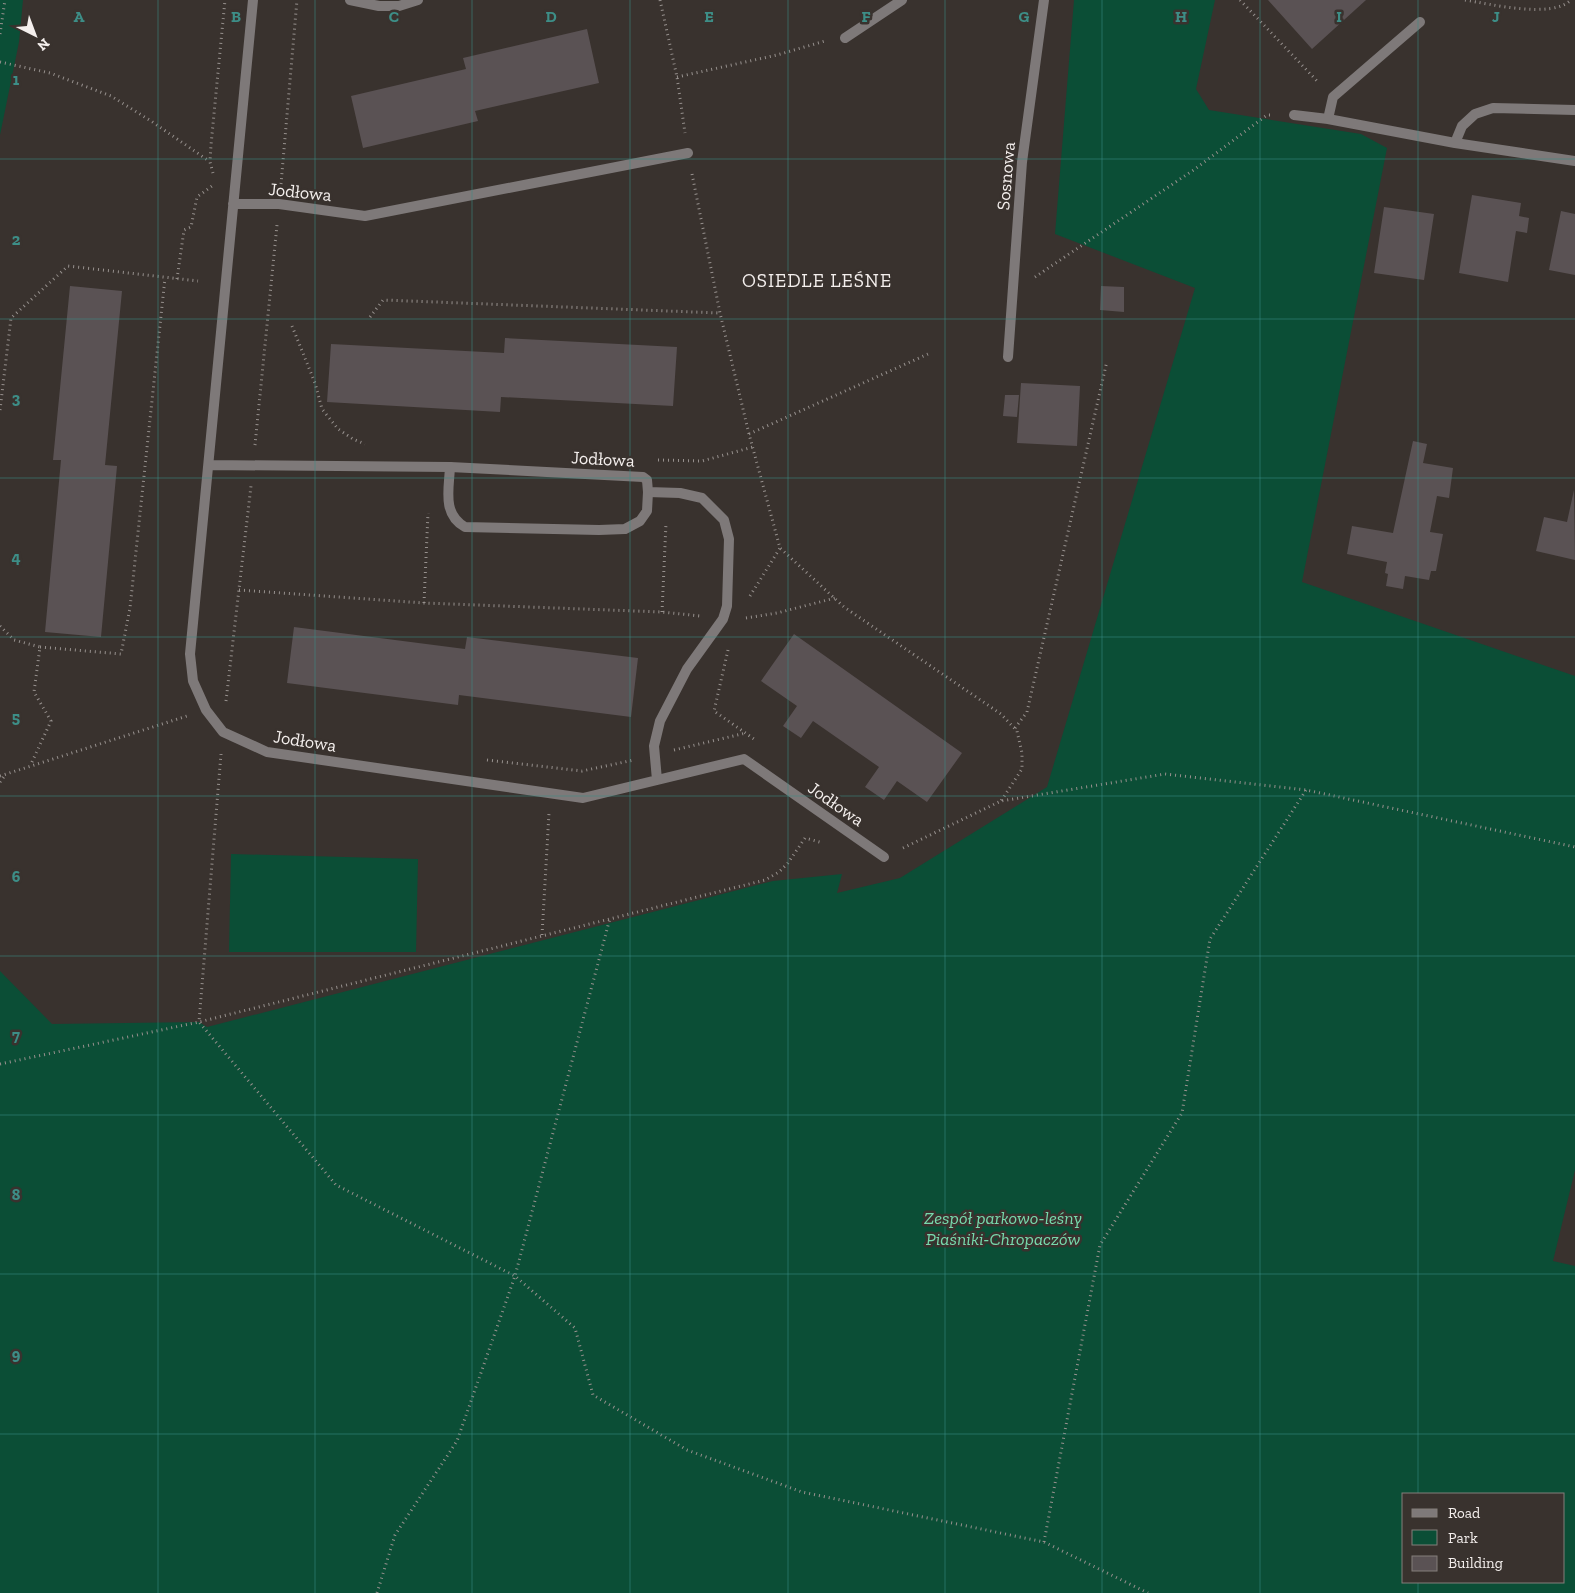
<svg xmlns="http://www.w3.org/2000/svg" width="1575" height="1593" font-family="'Zilla Slab',serif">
	<rect width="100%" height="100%" fill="#39322e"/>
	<!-- green -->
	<path fill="#0b4e36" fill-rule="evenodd" d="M0 0H23L19 42 0 135Z
		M1074 0H1215L1196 89 1209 110 1361 134 1387 148 1302 582 1575 676V1170L1553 1261 1575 1266V1593H0V971L52 1024 199 1022 207 1027 773 881 842 874 837 893 900 878 1047 787 1195 288 1055 234ZM1404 1494H1564V1582H1404Z
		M231 854 418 859 416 952H229Z"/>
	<!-- building -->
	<path fill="#5a5254" d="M1268 0H1366L1312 49Z
		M587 29 599 83 475 111 478 121 363 148 351 96 466 69 463 58Z
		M1472 195 1521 203 1519 216 1529 218 1527 233 1516 231 1508 282 1459 273Z
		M1384 207 1434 214 1424 280 1374 273Z
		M1561 211 1575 214V275L1549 270Z
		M70 286 122 291 105 465 117 466 101 637 45 632 61 460H53Z
		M1101 286 1124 287V312L1100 310Z
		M505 338 677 347 673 406 501 397 500 412 327 402 331 344 504 353Z
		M1021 383 1080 386 1077 446 1017 443Z
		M1005 395H1019L1017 417 1003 416Z
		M1413 441 1427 444 1423 463 1453 468 1449 498 1437 496 1430 532 1443 534 1436 571H1431L1429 580 1405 576 1403 589 1386 586 1388 574 1385 573 1387 562 1347 554 1352 526 1393 533Z
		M1574 490 1575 560 1536 551 1544 517 1567 522Z
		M294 627 465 649 467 637 638 658 631 717 459 695 458 705 287 683Z
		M794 634 962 753 927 802 897 781 884 800 865 787 879 767 813 721 801 738 783 726 797 706 761 681Z"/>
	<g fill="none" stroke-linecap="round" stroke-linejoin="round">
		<!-- path -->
		<path stroke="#97918e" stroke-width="3" stroke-dasharray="1 4" stroke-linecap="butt" d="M660 0 677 77 685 133
			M1240 0 1318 82
			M1465 0C1490 4 1552 19 1571 0
			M0 34 5 0
			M0 62 50 73 111 96 151 121 209 161
			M677 77 777 55 825 41
			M213 173 210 162 211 145 225 0
			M692 174 720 313 749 434 780 548 844 607 1001 714 1017 731 1022 753V769L1001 801
			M281 184 297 0
			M1035 277 1195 169 1267 115H1273
			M177 279 184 230 191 227 197 197 212 186V184
			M370 317 383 300 720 313
			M292 326 315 383 322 409 338 429 353 439 365 444
			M0 410 11 318 68 266 198 281
			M749 434 928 354
			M255 445 277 225
			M658 460 702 461 753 447
			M239 590 424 603 662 612 700 616
			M750 596 780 548
			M424 603 428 513
			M662 612 666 523
			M746 618 777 613 835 598
			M0 626 14 640 40 647 34 692 51 721 31 764
			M40 647 121 654 130 608 165 278
			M728 650 714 711 754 739
			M226 701 251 486
			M1015 728 1027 712 1107 361
			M674 750 746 733
			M221 754 199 1022 336 1185 515 1276 575 1328 593 1395 687 1450 802 1492 1044 1542 1148 1593
			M487 760 582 771 634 760
			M0 776 187 716
			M0 782 6 774
			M903 848 1001 801 1165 774 1306 790 1575 847
			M542 935 549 813
			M0 1064 199 1022 765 880 779 872 788 863 805 838 823 843
			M1044 1542 1100 1245 1182 1113 1210 939 1306 790
			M377 1593 395 1535 457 1441 515 1276 610 918"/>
		<!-- service -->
		<path stroke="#7e7979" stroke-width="10" d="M350 0 379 6H399L418 0
			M1294 115 1328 119 1455 143 1575 161
			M1328 119 1333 97 1420 22
			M1455 143 1462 126 1475 114 1493 108 1575 110
			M450 467C449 489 442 514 465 527L599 530 625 529 640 521 647 511 648 492"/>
		<!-- minor -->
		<path stroke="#7e7979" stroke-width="10" d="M253 0C231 218 212 436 190 654L193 681 206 710 223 732 267 752 583 798 744 759 884 857
			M845 38 902 0
			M233 204H279L365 216 688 153
			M1008 357 1022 162 1044 0
			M209 465 450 467 643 477 647 480 648 492 680 493 702 498 724 520 729 539 727 606 723 619 687 669 660 721 654 746 657 780"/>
	</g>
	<!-- grid -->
	<path fill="none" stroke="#3d8e87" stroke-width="1" stroke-opacity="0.55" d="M158 0V1593M315 0V1593M472 0V1593M630 0V1593M788 0V1593M945 0V1593M1102 0V1593M1260 0V1593M1418 0V1494M0 159H1575M0 319H1575M0 478H1575M0 637H1575M0 796H1575M0 956H1575M0 1115H1575M0 1274H1575M0 1434H1575M1418 1582V1593"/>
	<g text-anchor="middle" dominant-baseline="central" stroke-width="5" stroke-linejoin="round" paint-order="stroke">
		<!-- street labels -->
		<g font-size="18" fill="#f4efed" stroke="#39322e">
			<text transform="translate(1006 176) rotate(-85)">Sosnowa</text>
			<text transform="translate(300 192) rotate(6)">Jodłowa</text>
			<text transform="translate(603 459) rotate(3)">Jodłowa</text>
			<text transform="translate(305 741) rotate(9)">Jodłowa</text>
			<text transform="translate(836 804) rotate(35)">Jodłowa</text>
		</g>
		<!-- park labels -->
		<g font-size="18" font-style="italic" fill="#77daad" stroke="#39322e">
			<text x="1003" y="1218">Zespół parkowo-leśny<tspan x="1003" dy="21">Piaśniki-Chropaczów</tspan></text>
		</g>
		<!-- neighbourhood labels -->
		<g font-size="19" letter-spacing="1" fill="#f4efed" stroke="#39322e">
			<text x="817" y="280">OSIEDLE LEŚNE</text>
		</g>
	</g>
	<g font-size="16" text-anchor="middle" font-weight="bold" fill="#3d8e87" stroke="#39322e" stroke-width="5" stroke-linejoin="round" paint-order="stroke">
		<text x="79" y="22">A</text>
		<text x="236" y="22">B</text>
		<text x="394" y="22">C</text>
		<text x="551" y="22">D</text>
		<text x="709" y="22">E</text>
		<text x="866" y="22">F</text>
		<text x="1024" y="22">G</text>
		<text x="1181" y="22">H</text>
		<text x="1339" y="22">I</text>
		<text x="1496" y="22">J</text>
		<text x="16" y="85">1</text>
		<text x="16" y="245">2</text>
		<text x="16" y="404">3</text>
		<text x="16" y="563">4</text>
		<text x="16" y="723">5</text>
		<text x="16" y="882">6</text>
		<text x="16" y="1041">7</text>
		<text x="16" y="1200">8</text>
		<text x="16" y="1360">9</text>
	</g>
	<!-- legend -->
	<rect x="1402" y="1493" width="162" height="90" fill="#39322e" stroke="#847e7a"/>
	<rect x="1412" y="1509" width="25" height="8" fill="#7e7979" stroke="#847e7a"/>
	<text x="1448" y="1518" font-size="15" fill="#f4efed">Road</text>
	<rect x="1412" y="1530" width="25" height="15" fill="#0b4e36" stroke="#847e7a"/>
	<text x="1448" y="1543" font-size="15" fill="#f4efed">Park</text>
	<rect x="1412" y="1556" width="25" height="15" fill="#5a5254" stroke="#847e7a"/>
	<text x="1448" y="1568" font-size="15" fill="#f4efed">Building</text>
	<!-- north arrow -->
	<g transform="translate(35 35) rotate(138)" stroke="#39322e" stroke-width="4" paint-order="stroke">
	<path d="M0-4L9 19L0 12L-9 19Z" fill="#f4efed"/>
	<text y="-8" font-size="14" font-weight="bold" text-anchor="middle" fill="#f4efed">N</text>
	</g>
</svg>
